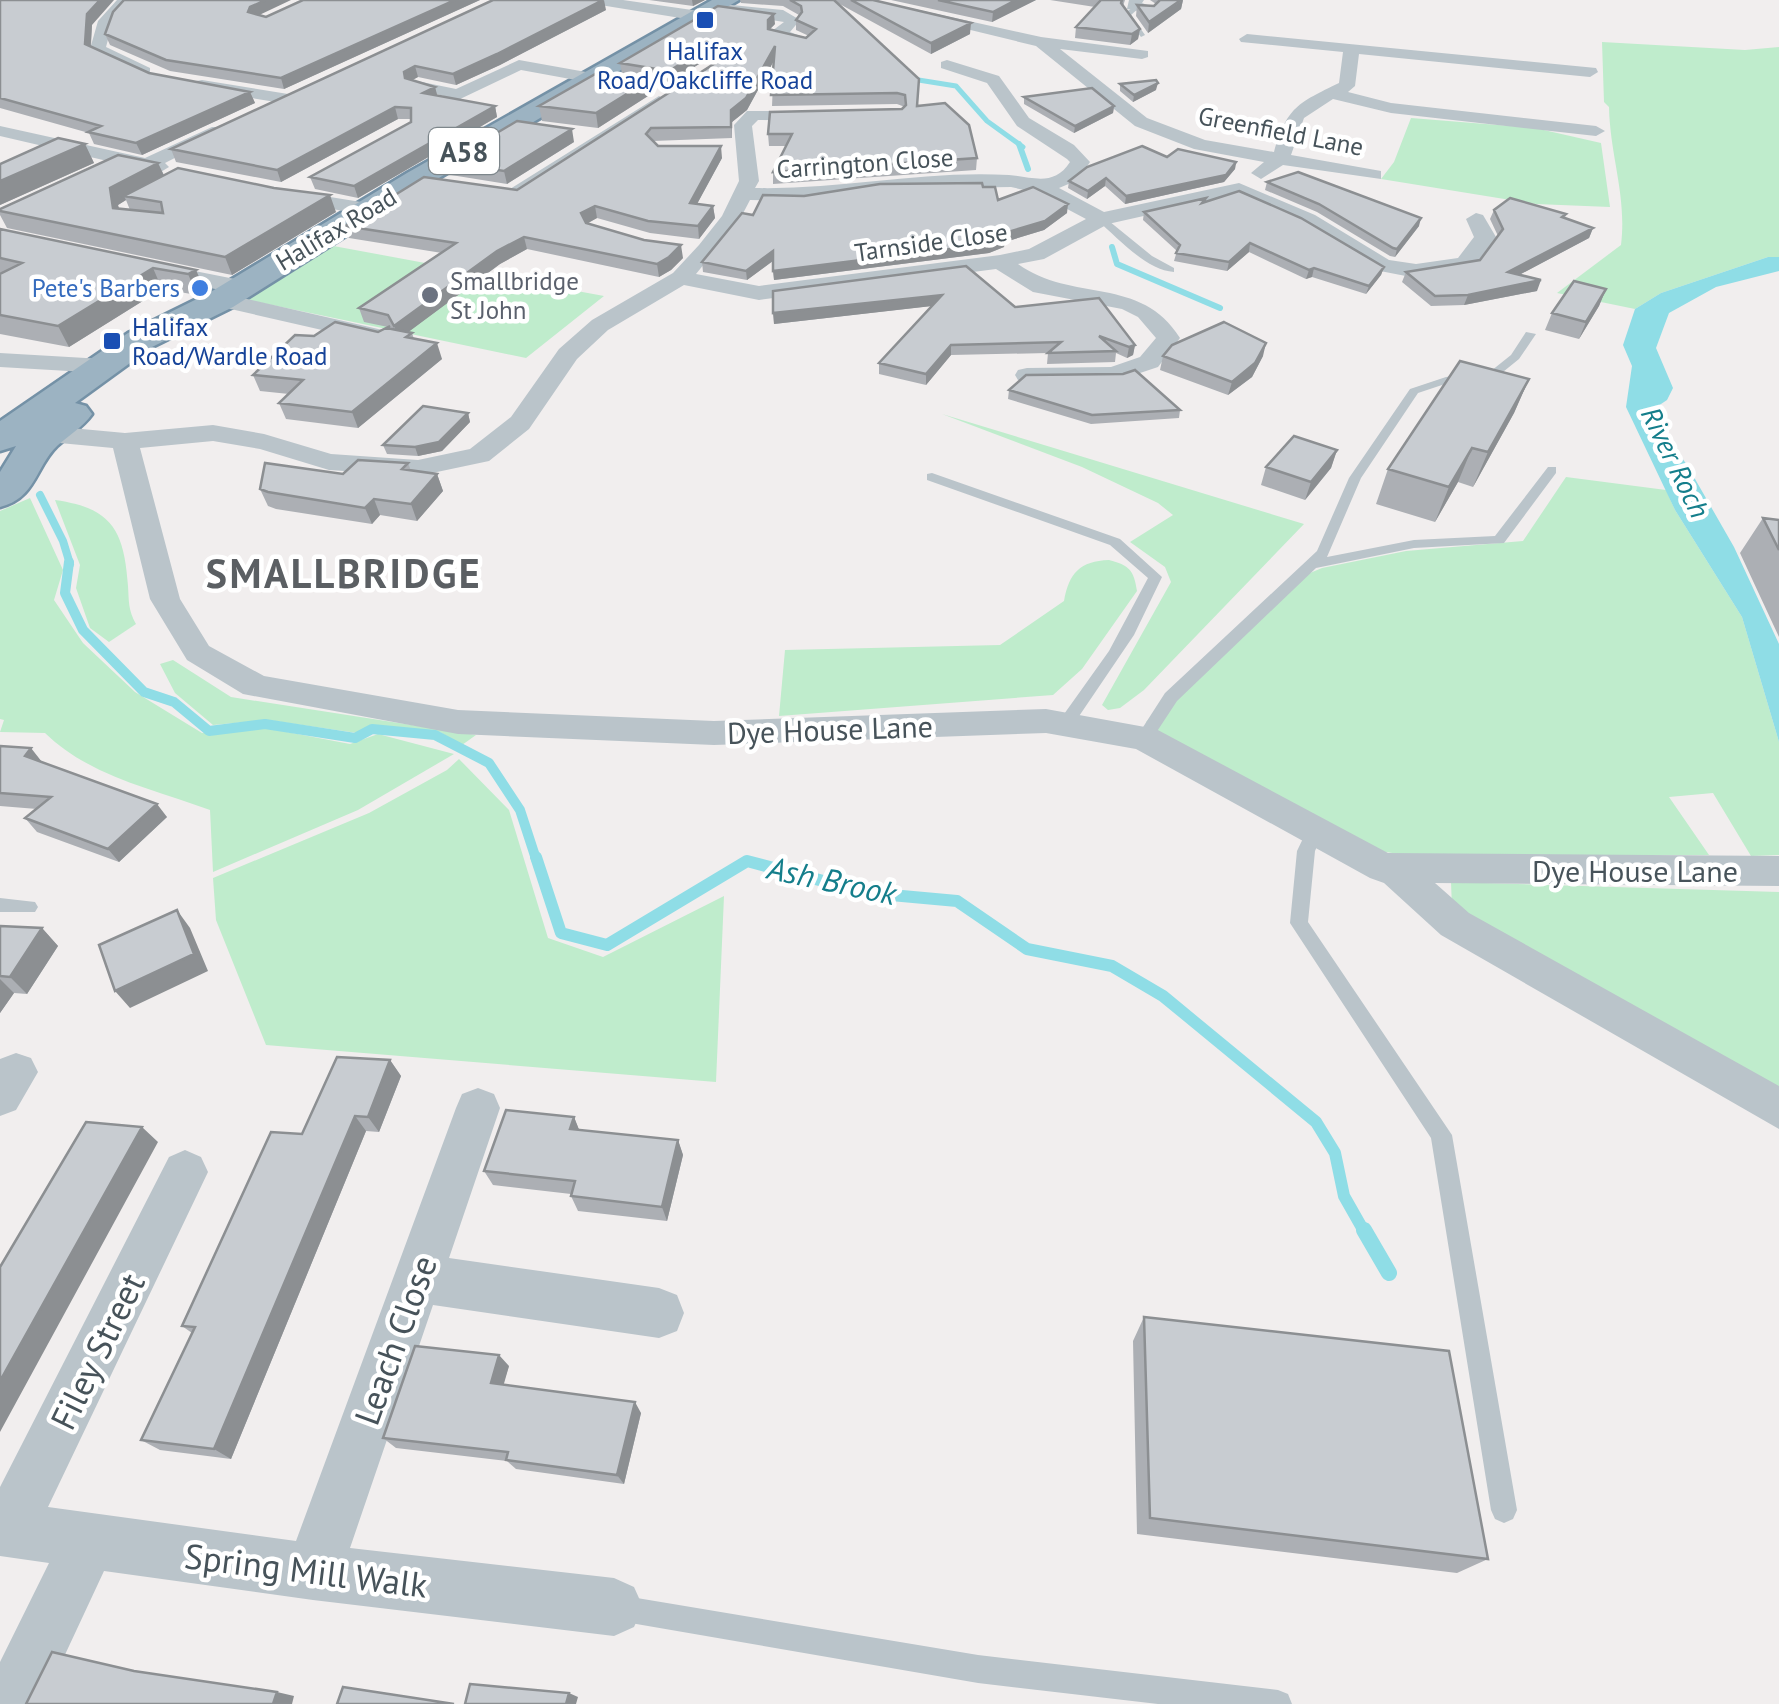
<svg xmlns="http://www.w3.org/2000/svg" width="1779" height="1704" font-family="'PT Sans',sans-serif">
	<rect width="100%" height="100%" fill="#f1eeee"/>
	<!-- green -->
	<path fill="#bfeccc" d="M1602 42 1745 50 1779 47V257H1768L1661 293 1635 309 1557 293 1621 245C1627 196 1610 156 1609 107L1604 102Z
		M1411 118 1535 128 1601 143 1610 207 1536 204 1381 179 1394 162Z
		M328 245 604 296 526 358 238 298Z
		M942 414 1304 524 1144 690 1120 708 1108 710 1102 705 1171 582 1165 567 1130 542 1173 515 1158 503 1082 467Z
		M1566 477 1666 490 1675 510 1742 617 1779 742V855L1751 856 1713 793 1669 797 1709 855H1406L1372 850 1160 737 1146 722 1286 583 1322 568 1406 551 1523 541Z
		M30 498 63 570 54 600 83 643 135 692 202 733 266 728 350 744 378 734 454 754 358 810 213 872 210 810C153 789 89 776 45 733L0 732 4 720 0 719V511Z
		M55 500C112 508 124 530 128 586 129 601 128 610 136 624L109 642 90 628 76 588 80 565Z
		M1109 560C1129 565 1134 570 1137 591L1082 669 1053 695 779 716 785 650 1000 645 1064 601C1069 573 1080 561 1109 560Z
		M173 660 231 697 476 735 462 745 440 732 371 726 357 733 268 720 213 725 175 693 160 664Z
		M459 759 509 810 548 938 603 957 724 896 716 1082 266 1045 216 920 213 878 369 813 447 770Z
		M1451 882 1779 892V1091L1452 908Z"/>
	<!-- water -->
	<path fill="#8fdde6" d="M1768 257H1779V271L1716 287 1669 313 1656 348 1673 388 1667 400 1655 408 1657 423 1687 465 1734 547 1779 644V742L1742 617 1675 510 1626 407 1632 366 1623 345 1635 309 1661 293Z"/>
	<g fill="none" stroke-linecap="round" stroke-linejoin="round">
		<!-- stream-far5 -->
		<path stroke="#8fdde6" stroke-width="5" d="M906 78 956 86 987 121 1023 147"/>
		<!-- stream-far4 -->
		<path stroke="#8fdde6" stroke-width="6" d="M1019 144 1028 169
			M1112 247 1117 264 1220 308"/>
		<!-- stream-far3 -->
		<path stroke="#8fdde6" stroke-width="8" d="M40 495 63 541 70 564"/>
		<!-- stream-far2 -->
		<path stroke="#8fdde6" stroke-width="10" d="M69 562 65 593 83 630 144 692 174 702 209 731 265 724 355 738 372 729 435 735 489 763 520 810 536 859"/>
		<!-- stream-far1 -->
		<path stroke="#8fdde6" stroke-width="12" d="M536 857 561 933 607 945 747 861 869 893 957 901 1027 949 1112 966 1163 996 1316 1122 1335 1153 1344 1196 1365 1233"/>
		<!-- stream -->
		<path stroke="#8fdde6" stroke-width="16" d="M1364 1230 1389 1273"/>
		<!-- trunk casing -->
		<g stroke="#7491a6" stroke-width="5">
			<path id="trunk" d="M712 0H739L427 185 233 307 152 347 75 403 86 406 92 414C83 427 69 435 57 446 35 467 36 498 0 507V472L16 446 0 451V421L128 333 209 293 407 173Z"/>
		</g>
		<!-- service -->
		<path fill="#bac4ca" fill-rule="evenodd" d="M1137 5 1140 7 1131 15 1145 35 1141 37 1123 14Z
			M1098 217H1104L1152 256 1174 268V272C1146 270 1118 238 1098 221Z
			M1526 332 1536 334 1519 359 1498 376 1448 383 1418 393 1361 478 1327 557 1414 540 1495 536 1548 467H1556V473L1504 543 1414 548 1316 568 1177 701 1150 742H1138L1136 738 1165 693 1317 551 1349 478 1410 389 1446 377 1491 371 1511 355Z
			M932 473 1120 539 1162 577 1134 635 1071 728 1065 730 1057 724 1109 651 1148 578 1110 545 927 480V474Z
			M1315 824 1324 831 1315 851 1308 922 1452 1135 1517 1510 1513 1519 1504 1523 1495 1519 1491 1510 1431 1138 1290 923 1297 851 1309 826Z
			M0 898 35 902 38 907 35 912H0Z
			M619 1595 978 1655 1278 1690 1288 1694 1292 1704H1158L978 1683 619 1621 609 1618 606 1608 609 1598Z"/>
		<!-- minor -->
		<path fill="#bac4ca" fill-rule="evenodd" d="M117 0H133L113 21 106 47 150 68V76H138L90 49 98 21Z
			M587 0H623L699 11 707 16 699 21 594 4Z
			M847 0H874L1041 37 1148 51V57L1142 59 1060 49 1147 118 1205 140 1274 152C1287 107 1298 103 1339 83L1343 52 1241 42 1239 39 1247 34 1596 68 1598 72 1590 77 1359 54 1355 86 1348 92 1391 103 1596 126 1605 131 1596 136 1391 113 1333 99 1304 118 1291 155 1381 171V179L1283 165 1261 179 1251 173 1264 162 1194 149 1135 126 1036 46Z
			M1129 0H1144L1142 3 1158 9 1151 13 1127 9Z
			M722 4 783 10 800 20 790 32 813 41 805 46 772 37V31L784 22 717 11 715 8Z
			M519 60 625 79 633 84 625 89 521 70 458 100 409 86 417 81 456 89Z
			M947 60 999 76 1029 118 1074 145 1090 162 1078 180 1059 188 1104 212 1239 183 1315 215 1389 260 1416 264 1458 258 1474 237 1466 219 1476 213 1483 215 1496 237 1473 268 1416 278 1375 270 1301 223 1237 195 1108 224 1044 259 1018 264C1072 303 1141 275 1180 338L1158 367 1122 379 1018 380 1015 375 1018 370 1027 368 1111 367 1140 357 1156 338 1138 317 1122 309 1033 292 996 269 759 300 684 285 608 330 577 359 529 429 489 461 418 476 329 470 260 449 213 441 140 448 180 599 209 646 264 676 458 710 714 721 1046 709 1156 729 1388 853 1779 856V886L1435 883 1469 913 1779 1086V1129L1441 935 1384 883 1370 878 1136 749 1046 733 714 745 458 734 243 694 187 660 150 599 113 448 17 439 4 431 17 423 125 433 213 425 264 434 331 454 418 460 470 449 511 417 559 349 592 320 673 273 699 245 722 216 739 181 734 125 747 111H819L828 116 819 121 758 120 752 126 759 181 755 188C840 190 923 170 1009 175 1033 177 1054 187 1070 162L1067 159 1017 126 987 83 941 68V62ZM1011 187 1037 193 1086 219 1029 249 1000 255 759 286 696 274 739 221 750 200 804 201 880 189Z
			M202 80 288 94 297 99 288 104 196 89V81Z
			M659 96 668 101 665 105 527 193 520 195 510 189Z
			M0 126 145 158 212 127H224L227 131 165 163 169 167 159 173 0 136Z
			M281 189 367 203 377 209 367 215 274 199 271 195Z
			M149 262 240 280 251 287 240 294 141 274 138 269 141 264Z
			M221 293 387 331 391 336 379 343 213 305 210 300 213 295Z
			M0 353 103 359 115 366 103 373 0 367Z
			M16 1053 31 1058 38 1072 16 1110 0 1116V1059Z
			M478 1088 494 1094 500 1108 449 1258 659 1288 677 1295 684 1313 677 1331 659 1338 433 1305 350 1548 614 1578 634 1587 643 1607 634 1627 614 1636 313 1600 104 1571 42 1704H0V1662L49 1563 0 1556V1487L169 1157 185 1150 201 1157 208 1172 48 1507 296 1541 456 1108 462 1094Z"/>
		<!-- trunk -->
		<use href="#trunk" fill="#9cb3c2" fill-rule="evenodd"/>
	</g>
	<!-- wall -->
	<path fill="#acafb4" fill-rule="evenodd" d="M0 0 92 25 91 47 149 73 250 92 255 103 142 155 94 144 89 133 0 108Z
		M303 0H480L284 89 170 71 110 45 105 34 259 15 266 17Z
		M493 0 606 10 500 65 456 85 418 77 412 80 435 87 437 96 495 106 497 117 358 198 315 189 310 177 411 122V119H398L281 182 176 162 171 149Z
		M649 0H705L693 6Z
		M740 0H873L970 34 931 54 836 2 918 106 977 158 976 170 773 184V172L786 146H769L768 134 902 109 905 107 897 104 772 106 774 60 747 110 732 122V138L653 141 658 146 722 158 697 204 713 206 715 218 699 239 650 233 597 218 587 223 683 258 671 270 659 277 527 249 500 264 408 332 412 333 414 339 442 359 358 428 286 419 279 403 289 394 260 391 253 375 314 336 378 332 388 327 364 322 359 308 442 253 349 238 345 226 517 190 715 63 704 61 670 82 622 74 620 63 775 24 770 29 806 38 809 36 796 30V20L799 15 783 6 741 3Z
		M891 0H1036L992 22Z
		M1050 0H1125L1123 6 1140 29 1138 39 1130 45 1075 38 1076 27 1095 7Z
		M1150 0H1183L1181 9 1148 33 1136 16 1137 5 1154 6 1156 4Z
		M1120 84 1156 90 1133 102 1120 91Z
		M648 96 598 128 542 121 539 106Z
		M1024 97 1114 106 1113 113 1074 133 1024 104Z
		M574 142 507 184 451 175 448 162Z
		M85 144 94 163 0 205V209L158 163 164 175 336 212 232 275 7 228 0 215V164ZM126 200 130 210 119 208 118 205Z
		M1167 157 1236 162 1235 169 1224 182 1125 204 1105 186 1087 199 1068 188 1069 181Z
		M1267 182 1419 226 1395 257 1390 256 1317 212 1265 190Z
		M983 187 998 200 1067 213 1044 230 1005 242 1004 247 989 253 774 280 773 261 747 280 703 272 702 262 753 215 804 196Z
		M1206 198 1205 202 1384 267 1381 275 1366 294 1312 277 1306 279 1249 252 1227 271 1174 261 1177 251 1143 220 1144 212Z
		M1494 210 1566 214 1565 218 1593 228 1589 238 1519 275 1537 291 1464 305 1431 306 1402 282 1406 272 1480 260 1498 236 1490 219Z
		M0 229 196 270 205 291 197 295 162 289 69 347 0 334Z
		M1606 289 1599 306 1579 339 1545 330 1552 313Z
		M773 291 1015 307 1135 345 1133 355 1127 358 1116 353 1115 362 1047 364 1048 353 951 355 926 385 879 374V363L931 306 774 324Z
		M1163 356H1263L1252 377 1228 395 1160 370Z
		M1529 379 1514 413 1473 487 1458 482 1435 522 1376 504 1388 469Z
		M1009 390 1180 410 1179 418 1091 424 1008 399Z
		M468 413 470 422 442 451 418 456 387 454 383 445Z
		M1337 450 1331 468 1305 500 1261 485 1266 467Z
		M408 463 411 471 437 474 443 491 417 521 380 515 372 524 276 509 268 506 260 489Z
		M1763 518 1779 520V637L1740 553Z
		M0 746 42 762 167 817 119 862 37 832 25 818 37 809 0 806Z
		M0 926 42 928 58 946 27 994 14 993 0 1013Z
		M390 1060 401 1076 379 1132 366 1131 231 1459 160 1450 141 1440 192 1333 182 1326 302 1134Z
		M574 1117 579 1130 678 1140 683 1155 667 1221 578 1211 571 1196V1194L493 1185 484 1171Z
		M1144 1317 1488 1559 1457 1573 1137 1534 1133 1341Z
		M509 1366 503 1384 641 1413 624 1484 516 1469 507 1461 396 1448 383 1438Z"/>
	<!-- shaded-wall -->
	<path fill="#8c8f92" d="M100 0H114L92 25 90 55 85 44 87 14Z
		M266 0H291L253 18 248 12 250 7Z
		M455 0H480L284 89 281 78Z
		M604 0 606 10 500 65 456 85 453 74Z
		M692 0H705L693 6Z
		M1016 0H1036L992 22 993 12Z
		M1183 0 1181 9 1148 33 1149 22Z
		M774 14 775 24 768 31V20Z
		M971 23 970 34 931 54V43Z
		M1140 29 1138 39 1130 45 1132 34Z
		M775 46 776 57 747 110 732 122V138L731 110Z
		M703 50 704 61 670 82 669 71Z
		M415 66 418 77 407 83 408 90 404 72Z
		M646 82 648 96 598 128 596 113Z
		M1158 83 1156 90 1133 102 1134 95Z
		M435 87 438 98 423 93Z
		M250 92 255 103 142 155 136 143Z
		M495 106 497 117 358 198 354 186Z
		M1114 106 1113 113 1074 133 1075 126Z
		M395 107 398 119 281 182 277 170Z
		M572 129 574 142 507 184 504 171Z
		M85 144 94 163 0 205V210V181Z
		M721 146 722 158 691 215 690 203Z
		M1236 162 1235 169 1224 182 1125 204 1126 196Z
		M158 163 166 180 124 196 126 200 118 205 122 225 113 208 110 188Z
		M1106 178 1105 186 1087 199 1088 191Z
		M330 195 336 212 232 275 225 257Z
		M1068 204 1067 213 1044 230 1005 242 1004 247 989 253 774 280 773 271 998 235Z
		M595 206 597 218 583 226 581 213Z
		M713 206 715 218 699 239 698 226Z
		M1421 218 1419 226 1395 257 1397 249Z
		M1593 228 1589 238 1504 283 1508 272Z
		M524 237 527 249 500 264 399 339 394 326 497 251Z
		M1250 243 1249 252 1227 271 1229 262Z
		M681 245 683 258 671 270 659 277 657 264Z
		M773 251 774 260 747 280 746 271Z
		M1384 267 1381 275 1366 294 1369 286Z
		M153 268 162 289 69 347 58 326Z
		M1314 268 1312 277 1306 279 1309 270Z
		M196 270 205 291 197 295 188 274Z
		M1541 280 1537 291 1464 305 1468 295Z
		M1606 289 1599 306 1579 339 1586 322Z
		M942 295 941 305 774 324 773 313Z
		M437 343 442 359 358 428 352 412Z
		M1266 343 1263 356 1252 377 1228 395 1232 382Z
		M951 345V355L926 385V374Z
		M1135 345 1133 355 1127 358 1129 347Z
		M1529 379 1514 413 1473 487 1488 452Z
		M468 413 470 422 442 451 418 456 415 447Z
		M1472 448 1458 482 1435 522 1449 487Z
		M1337 450 1331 468 1305 500 1311 482Z
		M437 474 443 491 417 521 411 504Z
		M374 499 380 515 372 524 365 508Z
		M31 748 42 762 25 756Z
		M157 804 167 817 119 862 108 849Z
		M177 910 190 928 208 971 130 1008 115 991Z
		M42 928 58 946 27 994 10 977Z
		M0 979 14 993 0 1013Z
		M390 1060 401 1076 379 1132 368 1117Z
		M355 1116 366 1131 231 1459 214 1449Z
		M574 1117 580 1132 570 1129Z
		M142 1127 158 1142 0 1432V1381Z
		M678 1140 683 1155 667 1221 662 1207Z
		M499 1355 509 1366 501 1394 491 1383Z
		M635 1402 641 1413 624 1484 617 1475Z
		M277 1692 294 1696 292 1704H273Z
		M569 1693 578 1697 576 1704H566Z"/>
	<!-- building -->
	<path fill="#c8ccd1" stroke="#8c8f92" stroke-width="2.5" d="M0 0H100L87 14 85 44 149 73 250 92 136 143 88 132 101 126 0 98Z
		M124 0H266L250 7 248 12 266 17 303 0H455L281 78 166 60 105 34 113 12Z
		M493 0H603L497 54 453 74 415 66 404 72 405 78 435 87 423 93 495 106 354 186 310 177 411 122V108L395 107 277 170 171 149Z
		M790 0H834L919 79 917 106 945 103 969 125 977 158 773 172 792 134H768L770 112 902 109 906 105 905 95 897 93 771 95 775 46 746 98 731 110V127L651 128 646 134 658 146H721L690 203 713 206 698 226 648 221 595 206 581 213 586 223 644 240 681 245 669 257 657 264 524 237 497 251 394 326 388 315 359 308 456 243 345 226 424 177 517 190 723 58 720 53 703 50 669 71 620 63 718 6 774 14 768 20V29L806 38 816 29 796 20 802 12 801 6Z
		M851 0H873L971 23 931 43Z
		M938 0H1016L993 12Z
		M1101 0H1122L1121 3 1140 29 1132 34 1076 27Z
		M1160 0H1181L1149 22 1137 5 1154 6Z
		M597 73 646 82 596 113 539 106Z
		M1156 80 1158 83 1134 95 1120 84Z
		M1092 88 1114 106 1075 126 1024 97Z
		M517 121 572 129 504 171 448 162Z
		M58 138 85 144 0 181V164Z
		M1142 146 1167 157 1178 149 1236 162 1226 175 1126 196 1106 178 1088 191 1069 181 1087 167Z
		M118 155 158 163 110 188 113 208 163 213 161 202 124 196 178 168 274 188 330 195 225 257 0 211V209Z
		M1298 172 1421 218 1397 249 1393 248 1319 204 1267 182Z
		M982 183 983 187H995L998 200 1033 187 1068 204 1045 221 998 235 1005 238 990 244 773 271V251L746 271 702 262 742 213 753 215 763 195 804 196 880 184Z
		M1239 191 1301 218 1384 267 1369 286 1314 268 1309 270 1250 243 1229 262 1176 253 1180 245 1144 212 1206 198 1202 203Z
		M1510 198 1566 214 1562 217 1593 228 1508 272 1541 280 1468 295 1435 296 1406 272 1480 260 1503 229 1494 210Z
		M0 229 196 270 188 274 153 268 58 326 0 315V274L22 263 0 258Z
		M966 266 1015 307 1099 298 1135 345 1129 347 1099 336 1116 351 1048 353 1061 342 951 345 926 374 879 363 942 295 773 313V291Z
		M1574 281 1606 289 1586 322 1552 313Z
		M335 322 378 332 390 326 387 328 412 333 406 337 437 343 352 412 279 403 303 380 253 375 295 335 314 336Z
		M1224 322 1266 343 1255 363 1232 382 1163 356 1172 345Z
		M1460 361 1529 379 1488 452 1472 448 1449 487 1388 469Z
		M1135 370 1180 410 1092 415 1009 390 1026 375 1123 374Z
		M423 406 468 413 439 442 415 447 383 445Z
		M1294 436 1337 450 1311 482 1266 467Z
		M358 460 408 463 402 469 437 474 411 504 374 499 365 508 268 492 260 489 265 463 343 474Z
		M1763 518 1779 520V550Z
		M0 746 31 748 25 756 157 804 108 849 25 818 51 797 0 793Z
		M177 910 194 954 115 991 99 945Z
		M0 926 42 928 10 977 0 976Z
		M337 1057 390 1060 368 1117 355 1116 214 1449 141 1440 195 1327 182 1326 271 1132 302 1134Z
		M506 1110 574 1117 570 1129 678 1140 662 1207 571 1196 575 1181 484 1171Z
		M86 1122 142 1127 0 1381V1267Z
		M1144 1317 1449 1351 1488 1559 1150 1518Z
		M415 1346 499 1355 491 1383 635 1402 617 1475 506 1460 508 1452 383 1438Z
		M52 1652 134 1671 277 1692 273 1704H26Z
		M470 1684 569 1693 566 1704H465Z
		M343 1687 454 1704H337Z"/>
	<!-- markers -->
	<g fill="#1a4fb4" stroke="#fff" stroke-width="4">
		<rect x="695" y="10" width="20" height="20" rx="5"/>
		<rect x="102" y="331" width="20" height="20" rx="5"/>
	</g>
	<circle fill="#3f7fe0" stroke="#fff" stroke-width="4" cx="200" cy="288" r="10"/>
	<circle fill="#6b7280" stroke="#fff" stroke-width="4" cx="430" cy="295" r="10"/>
	<g text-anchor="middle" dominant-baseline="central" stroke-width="9" stroke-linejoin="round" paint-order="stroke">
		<!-- far-transit labels -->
		<g font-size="25" fill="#164399" stroke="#fff">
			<text x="705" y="51">Halifax<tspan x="705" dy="29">Road/Oakcliffe Road</tspan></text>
			<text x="132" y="327" text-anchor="start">Halifax<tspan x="132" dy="29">Road/Wardle Road</tspan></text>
		</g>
		<!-- far-street labels -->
		<g font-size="25" fill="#47535a" stroke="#fff">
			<text transform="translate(1281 131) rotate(11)">Greenfield Lane</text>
			<text transform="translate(865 163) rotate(-4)">Carrington Close</text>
			<text transform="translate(336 229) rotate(-31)">Halifax Road</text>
			<text transform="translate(931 242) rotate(-8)">Tarnside Close</text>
		</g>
		<!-- far-worship labels -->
		<g font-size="25" fill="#5b616d" stroke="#fff" text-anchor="start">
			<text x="450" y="281">Smallbridge<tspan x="450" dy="29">St John</tspan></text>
		</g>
		<!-- far-shop labels -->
		<g font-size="25" fill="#366cbe" stroke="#fff" text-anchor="end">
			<text x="180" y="288">Pete's Barbers</text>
		</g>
		<!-- shield labels -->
		<rect fill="#fff" stroke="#7e878c" stroke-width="2.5" x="429" y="128" width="70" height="46" rx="8"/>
		<g font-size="28" font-weight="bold" fill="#47535a">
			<text x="464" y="151">A58</text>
		</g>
		<!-- far-water labels -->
		<g font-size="28" font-style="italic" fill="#147e8b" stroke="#fff">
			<text transform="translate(1676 462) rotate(64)">River Roch</text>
		</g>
		<!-- street labels -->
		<g font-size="30" fill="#47535a" stroke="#fff">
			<text transform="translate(830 729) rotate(-2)">Dye House Lane</text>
			<text x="1635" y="870">Dye House Lane</text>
		</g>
		<!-- water labels -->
		<g font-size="32" font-style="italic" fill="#147e8b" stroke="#fff">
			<text transform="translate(832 880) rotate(12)">Ash Brook</text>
		</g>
		<!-- near-street labels -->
		<g font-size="35" fill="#47535a" stroke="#fff">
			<text transform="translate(395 1340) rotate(-70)">Leach Close</text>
			<text transform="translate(97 1351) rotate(-64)">Filey Street</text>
			<text transform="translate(306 1570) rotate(7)">Spring Mill Walk</text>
		</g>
		<!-- district labels -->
		<g font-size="40" font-weight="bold" letter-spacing="2.5" fill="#5b5f63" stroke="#fff">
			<text x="344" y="573">SMALLBRIDGE</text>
		</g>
	</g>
</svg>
